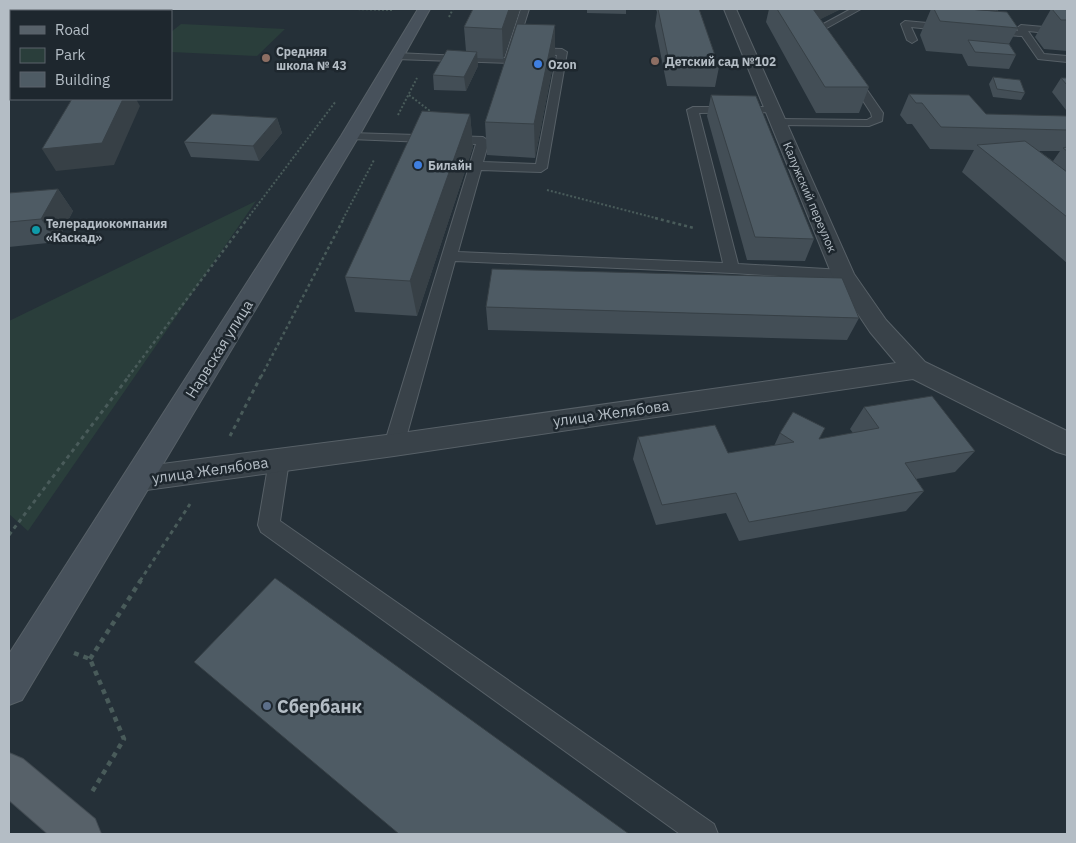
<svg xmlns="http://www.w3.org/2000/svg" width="1076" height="843" font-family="'IBM Plex Sans',sans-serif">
	<rect width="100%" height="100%" fill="#253038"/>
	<!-- green -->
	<path fill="#2a3e3b" d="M181 24 285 29 257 56 171 52V32Z
		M256 201 28 531 9 514V321Z"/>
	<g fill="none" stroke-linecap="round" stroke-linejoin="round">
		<!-- service casing -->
		<g stroke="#576067" stroke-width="2">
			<path id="service" d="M521 9H529L512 63 396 59 391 56 396 53 505 58Z
				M851 9H861L825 29 836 45 831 48 828 47 816 28Z
				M905 21 950 25 954 28 950 31 911 27 917 40 912 43 907 40 901 24Z
				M1021 25 1067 29V35L1028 31 1044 54 1067 56V62L1038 59 1022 36 990 34 985 31 990 28 1018 31 1017 28Z
				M530 48 562 49 567 52 547 168 541 172 481 170 458 252 723 263 687 110 693 107H774L778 108 780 110 778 112 699 113 738 264 843 270 848 272 851 275 848 278 843 280 732 273 455 261 404 445 401 450 394 453 387 450 384 445 476 144 350 139 344 136 350 133 483 137 489 141 483 162 536 164 557 55 527 53V49Z
				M852 73 856 74 883 113 882 121 869 126 779 125 773 122 779 119 867 120 872 117 871 113 847 76Z
				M279 453 286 455 289 461 280 521 714 824 718 834H680L261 532 258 525 269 461 272 455Z"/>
		</g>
		<!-- minor casing -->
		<g stroke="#576067" stroke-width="2">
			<path id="minor" d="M724 9H736L854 274 886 320 925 362 1067 431V455L1057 452 913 379 394 456 139 491 129 488 124 479 129 470 139 467 394 434 896 363 870 332 832 275Z"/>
		</g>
		<!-- secondary casing -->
		<g stroke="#576067" stroke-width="2">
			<path id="secondary" d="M418 9H430L359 136 22 700 9 705V654L341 136Z"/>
		</g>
		<!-- primary casing -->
		<g stroke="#424b52" stroke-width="2">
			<path id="primary" d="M9 753 23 759 95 819 101 834H48L9 800Z"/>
		</g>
		<!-- path-far3 -->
		<path stroke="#495b5a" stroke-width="2" stroke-dasharray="2 2" stroke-linecap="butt" d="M354 9 393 10
			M449 17 453 9
			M409 95 434 114
			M398 115 417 78
			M547 190 659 219
			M247 219 336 101
			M343 219 374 160"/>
		<!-- path-far2 -->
		<path stroke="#495b5a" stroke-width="2.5" stroke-dasharray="3 3" stroke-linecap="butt" d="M655 218 694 228
			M128 377 248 218
			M261 377 344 218"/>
		<!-- path-far1 -->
		<path stroke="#495b5a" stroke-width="3" stroke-dasharray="4 4" stroke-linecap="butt" d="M230 436 261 376
			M9 535 129 376
			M140 581 190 504"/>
		<!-- path -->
		<path stroke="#495b5a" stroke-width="4.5" stroke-dasharray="5 5" stroke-linecap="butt" d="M74 653 90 659 124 739 92 792
			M90 659 141 580"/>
		<!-- service -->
		<use href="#service" fill="#394249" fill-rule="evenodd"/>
		<!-- minor -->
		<use href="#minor" fill="#394249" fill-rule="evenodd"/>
		<!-- secondary -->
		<use href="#secondary" fill="#47515b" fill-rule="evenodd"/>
		<!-- primary -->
		<use href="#primary" fill="#576169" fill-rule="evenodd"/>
	</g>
	<!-- wall -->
	<path fill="#434e56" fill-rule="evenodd" d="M473 9H520L503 59 477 58 478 66 466 91 434 90 433 75 466 51 464 27Z
		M587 9H626V14L587 13Z
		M656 9H699L719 67 715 87 667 86 655 26 657 12Z
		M769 9H841L820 19 869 87 859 113H816L766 22Z
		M931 9H996L1018 28 1009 44 1016 55 1009 69 968 66 962 54 926 51 920 35Z
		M1051 9H1067V51L1044 49 1035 37Z
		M555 25V55L535 158 487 155 485 122Z
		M993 77 1025 93 1021 100 993 97 989 84Z
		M1061 78H1067V110H1066L1052 92Z
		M909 94 986 114 1067 117V263L962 172 974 150 930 149 912 124H907L900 115ZM1039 151H1060L1053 161Z
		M711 95 814 239 805 261 747 260 707 116Z
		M470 114 473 147 417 316 355 312 345 277Z
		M277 118 282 133 259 161 191 157 184 142Z
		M58 189 73 211 57 242 9 247V193Z
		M486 307 859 318 847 340 488 330Z
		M864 407 975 451 955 472 916 479 924 491 906 511 739 541 726 513 656 525 633 459 638 437 728 453 774 446 780 433 819 439 853 433 850 429Z"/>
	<!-- shaded-wall -->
	<path fill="#374046" d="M509 9H520L503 59 502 29Z
		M809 9H841L803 28Z
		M555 25V55L535 158 534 124Z
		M9 39H11V67L9 68Z
		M477 52 478 66 466 91 464 77Z
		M123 99H136L140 106 114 165 56 171 42 149Z
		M470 114 473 147 417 316 410 281Z
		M277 118 282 133 259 161 253 146Z
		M58 189 73 211 57 242 41 219Z"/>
	<!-- building -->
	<path fill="#4e5b64" stroke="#374046" d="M473 9H509L502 29 464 27Z
		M658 9H699L719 67 670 66Z
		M777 9H813L869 87H825Z
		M934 9H968L1007 12 1018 28 940 21Z
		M968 9H996L997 11Z
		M1052 9H1067V20H1061Z
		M517 24 555 25 534 124 485 122Z
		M9 28 11 29V39H9Z
		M968 40 1009 44 1016 55 975 52Z
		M447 50 477 52 464 77 433 75Z
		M993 77 1020 80 1025 93 997 89Z
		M1061 78H1067V85Z
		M909 94 969 95 986 114 1066 116 1067 117V130L941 127 922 103H916Z
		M711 95 756 96 814 239 755 237Z
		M72 99H123L102 143 42 149Z
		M422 111 470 114 410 281 345 277Z
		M212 114 277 118 253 146 184 142Z
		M1025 141 1067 172V217L977 145Z
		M1067 147V151L1063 148Z
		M58 189 41 219 9 222V193Z
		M492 269 842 278 859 318 486 307Z
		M932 396 975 451 905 463 924 491 749 522 736 493 662 505 638 437 715 425 728 453 794 442 780 433 793 412 825 428 819 439 879 428 864 407Z
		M275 578 629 834H399L194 662Z"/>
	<!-- markers -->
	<g fill="#8d6e63" stroke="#1e272e" stroke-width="2">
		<circle cx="266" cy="58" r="5"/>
		<circle cx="655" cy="61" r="5"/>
	</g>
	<g fill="#3f7fe0" stroke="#1e272e" stroke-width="2">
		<circle cx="538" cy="64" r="5"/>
		<circle cx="418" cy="165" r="5"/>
	</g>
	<circle fill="#0f9aa8" stroke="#1e272e" stroke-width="2" cx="36" cy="230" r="5"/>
	<circle fill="#5c6f8a" stroke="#1e272e" stroke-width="2" cx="267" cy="706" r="5"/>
	<g text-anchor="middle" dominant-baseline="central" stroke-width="5" stroke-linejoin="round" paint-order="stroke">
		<!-- far-poi labels -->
		<g font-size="12" font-weight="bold" fill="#b4bdc5" stroke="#1e272e" text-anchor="start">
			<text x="276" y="51">Средняя<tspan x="276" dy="14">школа № 43</tspan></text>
			<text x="665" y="61">Детский сад №102</text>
			<text x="548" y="64">Ozon</text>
			<text x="428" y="165">Билайн</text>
			<text x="46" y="223">Телерадиокомпания<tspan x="46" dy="14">«Каскад»</tspan></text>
		</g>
		<!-- far-street labels -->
		<g font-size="12" fill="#b4bdc5" stroke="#1e272e">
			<text transform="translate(810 197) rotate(67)">Калужский переулок</text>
		</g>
		<!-- street labels -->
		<g font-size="15" fill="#b4bdc5" stroke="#1e272e">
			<text transform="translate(219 349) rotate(-58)">Нарвская улица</text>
			<text transform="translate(611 413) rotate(-8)">улица Желябова</text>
			<text transform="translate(210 470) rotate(-8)">улица Желябова</text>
		</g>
		<!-- near-poi labels -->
		<g font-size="18" font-weight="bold" fill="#b4bdc5" stroke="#1e272e" text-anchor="start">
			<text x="277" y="706">Сбербанк</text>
		</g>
	</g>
	<!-- border -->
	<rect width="1076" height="843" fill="none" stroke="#b4bdc5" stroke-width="20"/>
	<!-- legend -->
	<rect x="10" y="10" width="162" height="90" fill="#1e272e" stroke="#5a636a"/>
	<rect x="20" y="26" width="25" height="8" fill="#576169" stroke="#5a636a"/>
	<text x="55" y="35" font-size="15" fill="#b4bdc5">Road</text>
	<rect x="20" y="48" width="25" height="15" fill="#2a3e3b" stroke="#5a636a"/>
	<text x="55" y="60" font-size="15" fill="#b4bdc5">Park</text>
	<rect x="20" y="72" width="25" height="15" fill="#4e5b64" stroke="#5a636a"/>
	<text x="55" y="85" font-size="15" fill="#b4bdc5">Building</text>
</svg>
